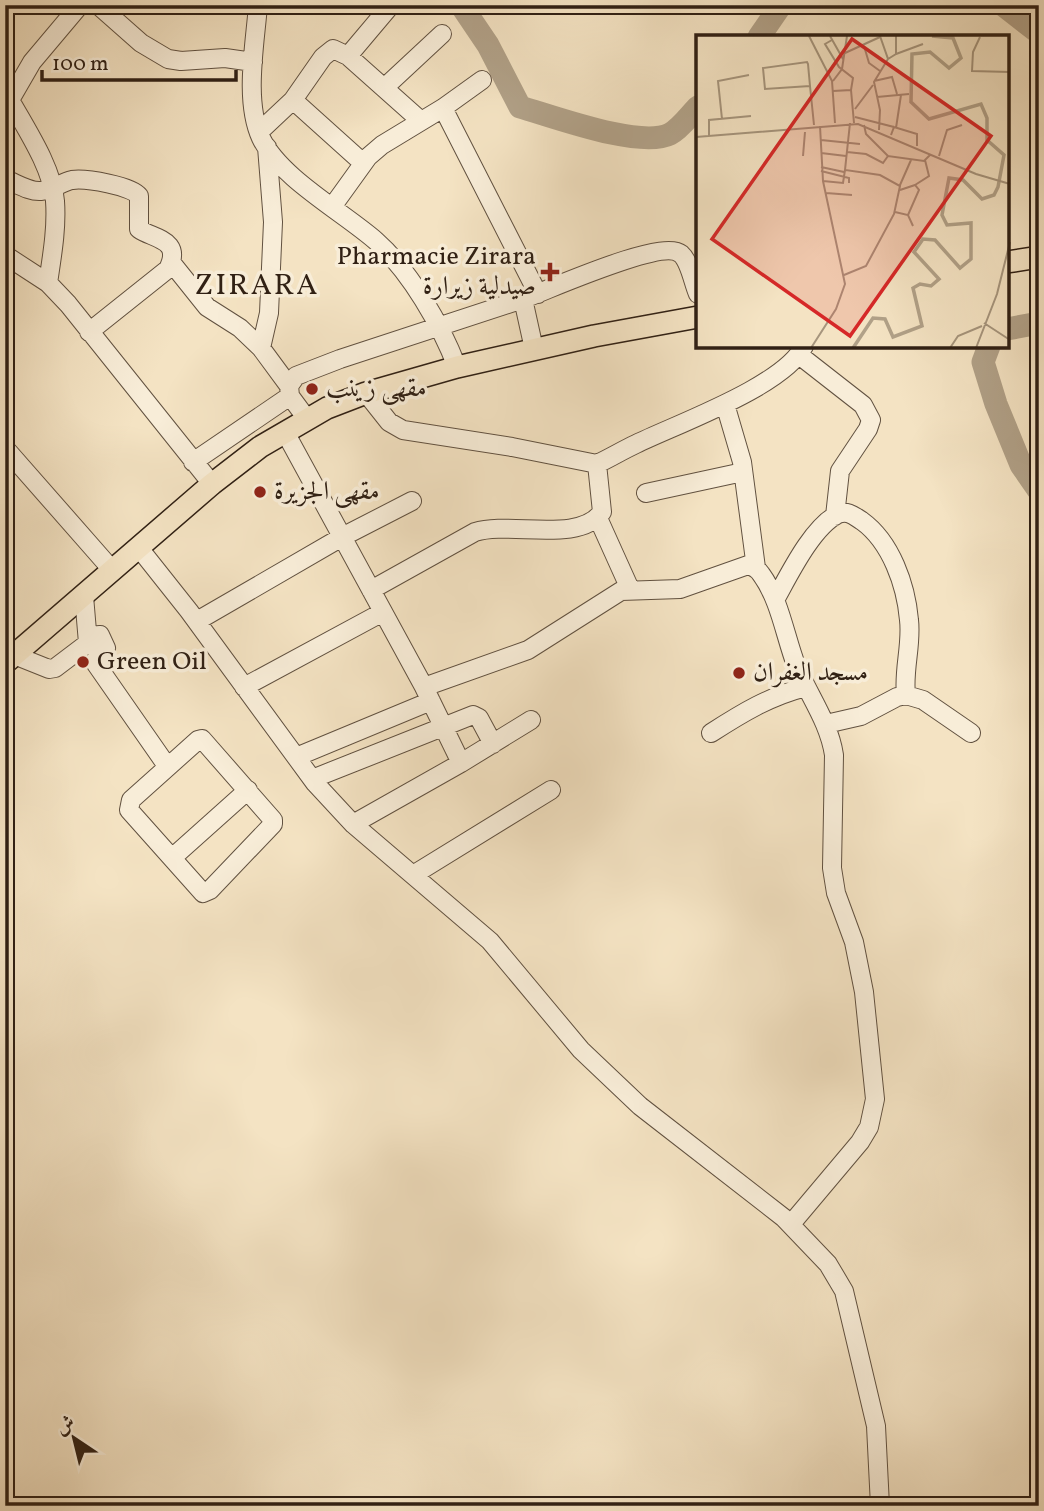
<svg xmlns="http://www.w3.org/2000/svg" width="1044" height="1511" font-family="Vollkorn,Amiri,serif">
	<rect width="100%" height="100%" fill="#f4e3c3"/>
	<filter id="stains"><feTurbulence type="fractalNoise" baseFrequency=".00286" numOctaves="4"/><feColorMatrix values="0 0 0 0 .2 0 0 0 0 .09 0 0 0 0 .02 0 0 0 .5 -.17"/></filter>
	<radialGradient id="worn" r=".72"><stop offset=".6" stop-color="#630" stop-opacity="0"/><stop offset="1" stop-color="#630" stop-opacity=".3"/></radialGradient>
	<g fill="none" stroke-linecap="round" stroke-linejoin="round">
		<!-- river -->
		<path stroke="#b1a188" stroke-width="23" d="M461 5 488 45 520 107C552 116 640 149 670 134 680 129 690 115 698 107
			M1003 5 1039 33
			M759 37 781 5
			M1007 329 1039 323
			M989 346 983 362 996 404 1021 465 1039 491"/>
		<!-- minor casing -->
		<g stroke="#615140" stroke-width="20">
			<path id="minor" d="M98 5 141 43 168 59 181 61 225 58 253 62
				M258 5C255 45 244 101 261 138 280 178 343 212 376 241 410 271 441 325 457 367
				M348 56 391 5
				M384 88 442 34
				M5 91C22 123 52 165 55 201 57 228 52 256 48 283
				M10 100 32 62 80 5
				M293 100 363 163
				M443 108 538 294
				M259 132 293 100 323 57 333 49 348 56 421 121
				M5 179C16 183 29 192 41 191 52 190 62 182 72 180 86 178 132 186 139 196V229C153 239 183 239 168 269L89 332
				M332 207 368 157 382 145 443 108 482 80
				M5 255 48 283 68 304 212 484
				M171 262 207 307 240 328 261 348 289 386 290 396 307 419
				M261 348 269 313 273 222 267 147
				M534 349 523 299C549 290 662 238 681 254 690 262 693 283 698 294
				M799 355 863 405 871 420 868 429 840 471 835 516
				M289 386 296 376 340 359 523 299
				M366 393 389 422 403 430 512 447 597 464
				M725 404 742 462 756 568
				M285 432 424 687 528 650 621 591 680 589 748 565C754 567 758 569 761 574 780 600 785 636 796 665 809 696 829 722 834 755L832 868 836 893 854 942 864 992 875 1099 869 1127 860 1142 791 1224
				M5 448 113 571
				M193 462 290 396
				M646 493 743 472
				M598 518 630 589
				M139 548 189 611 315 783 353 824 490 941 581 1050 640 1106 784 1218 828 1264 844 1291 876 1426 880 1506
				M371 590 475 532C510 521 579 544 602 512L597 464C610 458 623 450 636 444 677 424 784 386 804 346
				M775 600C789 575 812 527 838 514 848 510 854 516 862 521 891 542 906 585 909 620 912 645 903 670 906 695
				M197 621 342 537 412 501
				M89 636 100 635 106 648 96 659V664L167 766
				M14 655 49 669 55 668 88 643 84 596
				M244 687 383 612
				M826 724 861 716 897 697 906 695 923 700 971 733
				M711 733C742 713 770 696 806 687
				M202 739 273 820V824L210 890 203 893 129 810 131 800 198 740Z
				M296 757 431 701
				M461 763 531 720
				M312 779 473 715 479 718 493 744
				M353 824 461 763 424 687
				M172 858 248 790
				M413 875 551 790"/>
		</g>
		<!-- major casing -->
		<g stroke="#302014" stroke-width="24">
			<path id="major" d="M1007 262 1039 257
				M5 663 212 484 260 447 327 408 366 393 457 367 594 336 698 317"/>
		</g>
		<!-- minor -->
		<use href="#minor" stroke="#f8edd8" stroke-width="18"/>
		<!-- major -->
		<use href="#major" stroke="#f4e3c3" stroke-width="21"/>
	</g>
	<!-- markers -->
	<g fill="#8f2418" stroke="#f8edd8" stroke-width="2.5">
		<path d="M546.5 261.5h7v7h7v7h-7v7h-7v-7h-7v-7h7z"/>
		<circle cx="312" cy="389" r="7"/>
		<circle cx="260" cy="492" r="7"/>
		<circle cx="83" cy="662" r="7"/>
		<circle cx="739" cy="673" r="7"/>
	</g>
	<g text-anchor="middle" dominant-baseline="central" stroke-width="7" stroke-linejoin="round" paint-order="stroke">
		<!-- poi labels -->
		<g font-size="26" fill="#302014" stroke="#f8edd8" text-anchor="start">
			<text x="536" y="257" text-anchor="end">Pharmacie Zirara<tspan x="536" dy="30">صيدلية زيرارة</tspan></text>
			<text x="326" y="389">مقهى زينب</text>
			<text x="274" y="492">مقهى الجزيرة</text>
			<text x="97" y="662">Green Oil</text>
			<text x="753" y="673">مسجد الغفران</text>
		</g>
		<!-- quarter labels -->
		<g font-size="30" letter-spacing="2" fill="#302014" stroke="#f8edd8">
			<text x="257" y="286">ZIRARA</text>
		</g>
	</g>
	<!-- overview -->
	<g transform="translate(696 35)">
		<rect width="313" height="313" fill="#f4e3c3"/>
		<path fill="none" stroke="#b1a188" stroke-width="3.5" d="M157 313 177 283 189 284 197 302 226 291 217 253 224 249 235 251 243 244 218 217 227 204 239 205 264 233 275 224V188L251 190 246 180 253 143 267 145 286 164 298 160 302 152 308 120 291 105V83L285 69 233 84 215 67 216 19 234 17 253 33 265 23 257 3 236 1"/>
		<path fill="none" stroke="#a6957d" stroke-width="2" d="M113 1 136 46 139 88M134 1 147 24M284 2 277 17 276 36 314 37M136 5 129 9 143 32 157 43 155 55 137 56M168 11 173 28 184 36M149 18 184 2M200 19 227 9M192 24 200 19V1M137 46 146 34 151 1M178 46 196 42 201 59M114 51 69 54 67 33 111 27 112 29 114 51 118 90M155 55 158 88M181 62 213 59M159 74 177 50M159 82 198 92M26 84 22 46 53 40M168 90 170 99 192 121M200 93 205 60M183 95 184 75 178 47 192 24 184 1M195 100 198 92 221 99V111M13 101V85L55 81M0 102 162 89 280 139 314 149M125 105 164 109M151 117 170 119 187 128 192 121 228 126 234 120M125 118 150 121M107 121 109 97M243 121 251 95 266 90M125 132 148 137M125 136 153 143V148M127 146 147 148 149 135M204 150 215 125M219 150 233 141 229 125M204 155 219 150 223 155 212 180M130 158 156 160M199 177 212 180 217 191M148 240 170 231 198 179 204 151 184 140 149 135 154 88M288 288 314 305M115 313 140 274 149 249 127 146 124 91M254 313 262 301 286 291M280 313 301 259 314 207"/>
		<path fill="#d62828" fill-opacity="0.15" stroke="#d62828" stroke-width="3.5" d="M156 4 295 101 154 301 16 204Z"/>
		<rect width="313" height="313" fill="none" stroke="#302014" stroke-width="3.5"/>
	</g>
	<!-- margin -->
	<rect width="1044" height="1511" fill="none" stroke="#f4e3c3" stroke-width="28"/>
	<rect x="7" y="7" width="1030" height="1497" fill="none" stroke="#302014" stroke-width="3.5"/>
	<rect x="14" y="14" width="1016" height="1483" fill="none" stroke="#302014" stroke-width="2"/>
	<!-- north arrow -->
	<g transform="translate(74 1438) rotate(325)" stroke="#f8edd8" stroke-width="5" paint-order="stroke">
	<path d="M0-5L12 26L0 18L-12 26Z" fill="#302014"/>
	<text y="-10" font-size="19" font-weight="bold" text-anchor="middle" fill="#302014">ش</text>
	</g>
	<!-- scale -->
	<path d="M42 70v10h194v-10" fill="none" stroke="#302014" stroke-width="3.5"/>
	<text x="52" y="70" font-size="21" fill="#302014" stroke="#f8edd8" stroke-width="5" paint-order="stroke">100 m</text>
	<rect width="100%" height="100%" filter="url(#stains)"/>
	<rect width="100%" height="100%" fill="url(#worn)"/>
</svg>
